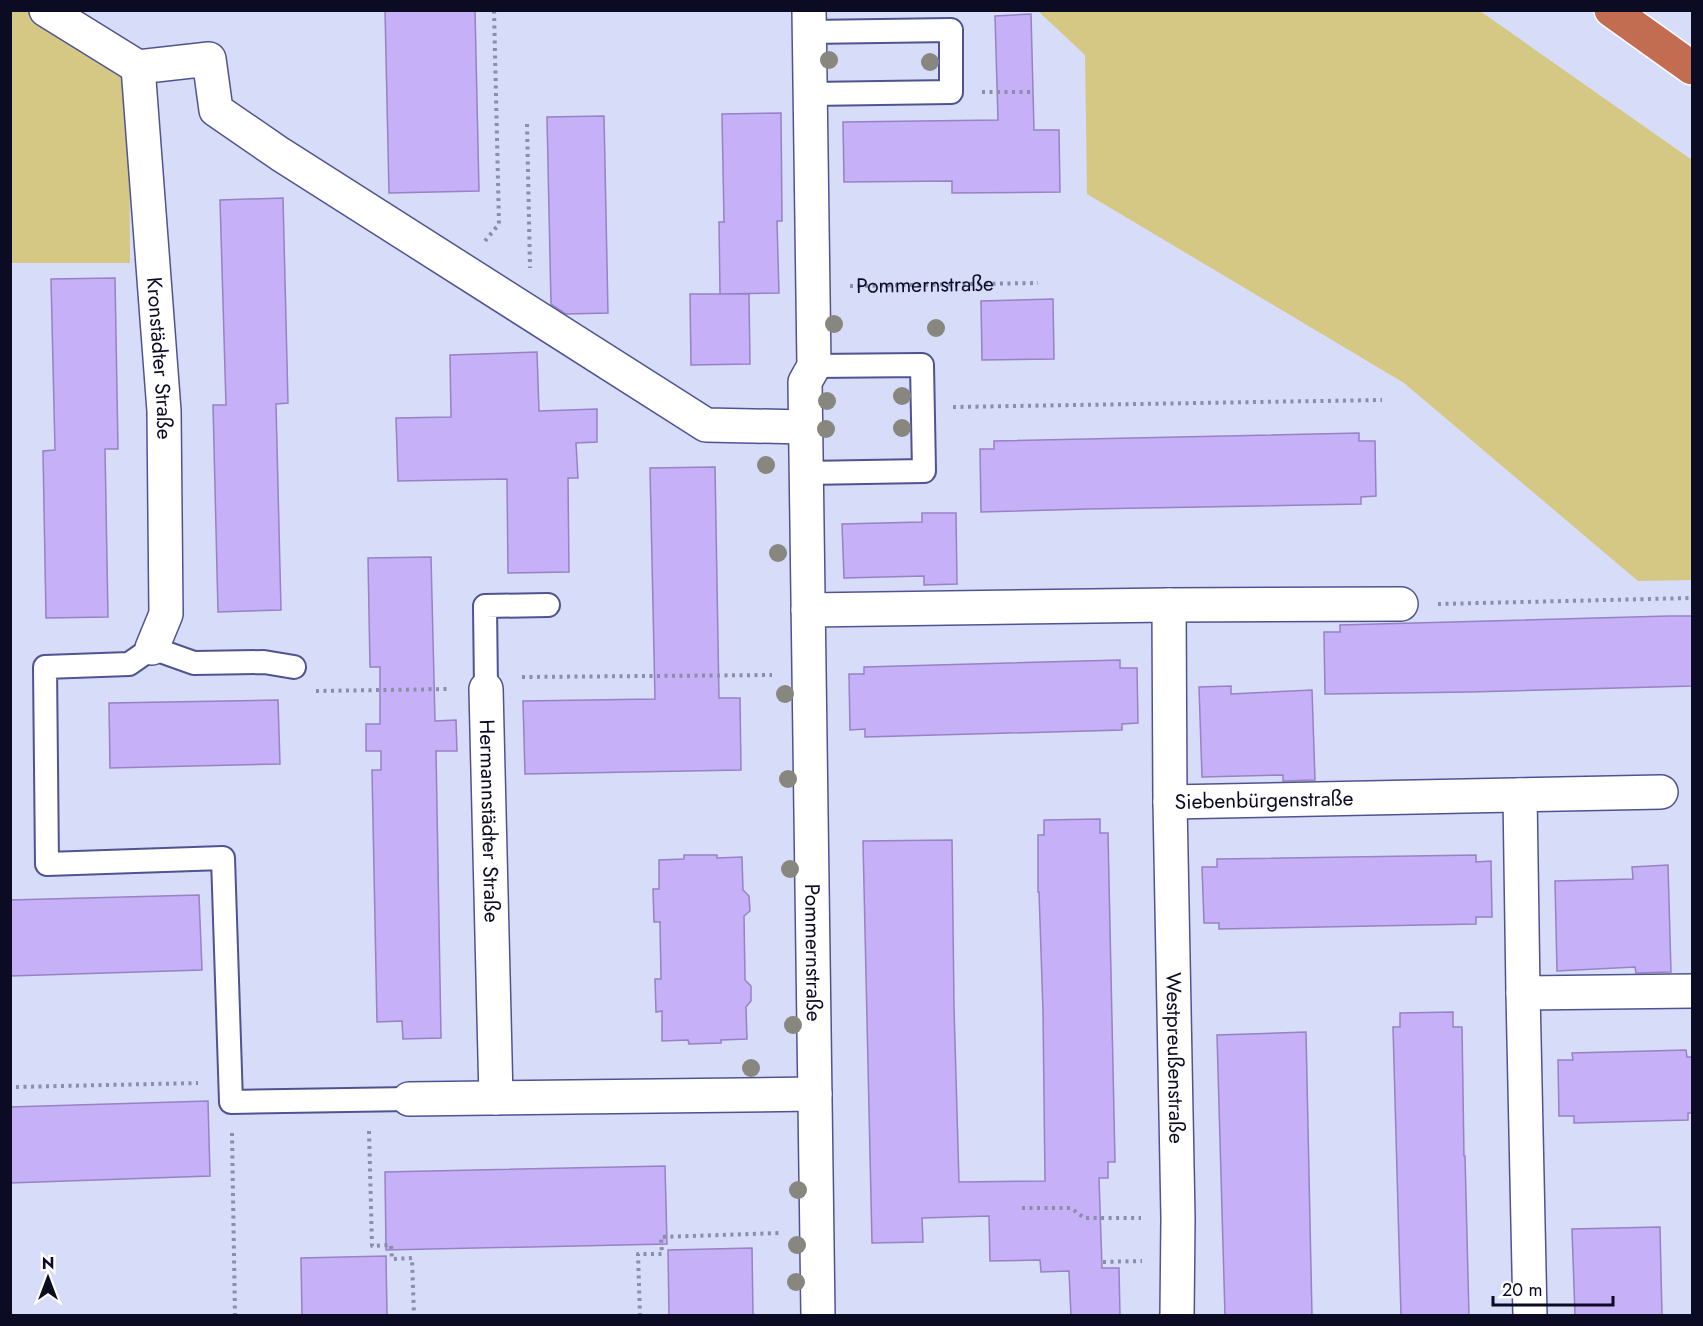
<svg xmlns="http://www.w3.org/2000/svg" width="1703" height="1326" font-family="Jost,sans-serif">
	<rect width="100%" height="100%" fill="#d7dcf8"/>
	<!-- green -->
	<path fill="#d5c885" d="M10 11H26L129 74 130 263H11Z
		M1038 11H1480L1692 160V580L1638 581 1404 383 1087 194 1085 55Z"/>
	<!-- building -->
	<path fill="#c6b0f7" stroke="#9782c3" stroke-width="1.5" d="M385 10H475L479 191 389 193Z
		M1031 14 1034 130H1059L1060 192 952 193V181L844 182 843 122 998 120 995 16Z
		M781 113 782 221H777L779 293 720 294 719 222H724L722 114Z
		M604 116 608 313 566 314 551 304 547 117Z
		M283 198 288 403 276 404 281 610 218 612 213 405H226L220 200Z
		M115 278 118 449H105L108 617 46 618 43 451 55 450 51 279Z
		M690 294H749L750 364 691 365Z
		M1053 299 1054 359 982 360 981 301Z
		M537 352 539 411 597 409V442L576 443 578 478H568L569 572 508 573 507 479 398 481 396 418 451 417 450 355Z
		M1359 433V441H1375L1376 496 1361 497V504L1088 509 981 512 980 449H994V441Z
		M715 467 719 698H740L741 770 525 774 523 701 655 699 650 468Z
		M922 513H956L957 584 924 585V576L844 578 842 524 922 522Z
		M431 557 435 721 456 720 457 751H436L441 1038 403 1039 402 1021 377 1022 372 770H381V751H366V724H380V667H370L368 558Z
		M1669 616H1692V686L1470 692 1325 694 1324 632H1340V625Z
		M1120 660V668H1137L1138 723 1122 724V730L865 737V729L850 730 849 674H864V667Z
		M1231 686V694L1312 690 1315 780 1283 781V775L1202 777 1199 687Z
		M278 700 280 764 110 768 109 703Z
		M1100 819V833H1108L1115 1162H1108V1178H1099L1102 1268H1119L1120 1315 1071 1316 1069 1271 1041 1272 1040 1260 990 1261 989 1216 922 1218 923 1242 872 1243 863 841 952 840 954 1007 959 1182 1045 1181 1043 1011 1039 892H1038V835H1044V820Z
		M684 855H717V858L742 857 743 890 749 896 750 911 744 916 745 980 751 986V1001L746 1007 747 1039 721 1040V1043L689 1044 688 1040 662 1041V1011L656 1012 655 979H661L660 922H654L653 889H659V860L684 859Z
		M1476 855V862L1491 861 1492 917H1476V924L1219 929V923H1204L1202 867H1217V859Z
		M1668 865 1671 972 1636 973 1635 967 1557 971 1555 881 1633 879 1632 867Z
		M199 895 202 970 10 976V900Z
		M1453 1012V1027H1462L1464 1156H1465L1469 1316H1401L1393 1027H1400V1013Z
		M1306 1032 1312 1316H1225L1217 1035Z
		M1686 1050 1687 1057H1692V1113H1688V1120L1574 1123V1116H1559L1558 1060H1573L1572 1053Z
		M208 1101 210 1176 10 1183V1107Z
		M665 1166 667 1244 386 1250 385 1172Z
		M1660 1227 1662 1316H1575L1572 1229Z
		M752 1248 753 1316H669L668 1250Z
		M386 1256 387 1316H302L301 1258Z"/>
	<g fill="none" stroke-linecap="round" stroke-linejoin="round">
		<!-- lane casing -->
		<g stroke="#4f5490" stroke-width="26">
			<path id="lane" d="M809 32 951 30V92L810 94
				M806 473 924 471 922 365 814 366
				M294 667 264 662 194 663 152 648 129 664 45 667 47 864 223 858 231 1102 409 1099
				M486 689 485 606 548 605"/>
		</g>
		<!-- street casing -->
		<g stroke="#4f5490" stroke-width="36">
			<g id="street">
				<path d="M46 10 138 67 209 59 216 110 280 154 706 425 806 427"/>
				<path id="s2" d="M809 10 814 366 805 382 818 1316"/>
				<path id="s3" d="M138 67 164 411 166 614 152 648"/>
				<path d="M1169 605 1401 604"/>
				<path id="s4" d="M808 610 1169 605 1170 802 1178 1218 1177 1316"/>
				<path id="s5" d="M486 689 496 1098"/>
				<path d="M1520 795 1523 993 1692 991"/>
				<path id="s6" d="M1170 802 1661 792"/>
				<path d="M1523 993 1530 1316"/>
				<path d="M409 1099 815 1094"/>
			</g>
		</g>
		<!-- highway casing -->
		<g stroke="#fff" stroke-width="36">
			<path id="highway" d="M1611 10 1692 68"/>
		</g>
		<!-- path -->
		<g stroke="#8b8ea9" stroke-width="4" stroke-dasharray="3 4.5" stroke-linecap="butt">
			<path d="M982 92H1033"/>
			<path d="M527 124 530 268"/>
			<path d="M485 241 499 224 494 10"/>
			<path id="s1" d="M850 286 1038 283"/>
			<path d="M953 407 1382 400"/>
			<path d="M1438 604 1692 598"/>
			<path d="M522 677 772 675"/>
			<path d="M316 691 450 689"/>
			<path d="M16 1087 198 1083"/>
			<path d="M369 1131 372 1246 391 1245 392 1259 412 1258 414 1316"/>
			<path d="M232 1133 235 1316"/>
			<path d="M1022 1208H1071L1084 1218H1141"/>
			<path d="M1103 1262 1142 1261"/>
			<path d="M640 1316 638 1254H662L661 1237 781 1233"/>
		</g>
		<!-- lane -->
		<use href="#lane" stroke="#fff" stroke-width="22"/>
		<!-- street -->
		<use href="#street" stroke="#fff" stroke-width="33"/>
		<!-- highway -->
		<use href="#highway" stroke="#c26d52" stroke-width="33"/>
	</g>
	<!-- trees -->
	<g fill="#87867f">
		<circle cx="829" cy="60" r="9"/>
		<circle cx="930" cy="62" r="9"/>
		<circle cx="834" cy="324" r="9"/>
		<circle cx="936" cy="328" r="9"/>
		<circle cx="902" cy="396" r="9"/>
		<circle cx="827" cy="401" r="9"/>
		<circle cx="902" cy="428" r="9"/>
		<circle cx="826" cy="429" r="9"/>
		<circle cx="766" cy="465" r="9"/>
		<circle cx="778" cy="553" r="9"/>
		<circle cx="785" cy="694" r="9"/>
		<circle cx="788" cy="779" r="9"/>
		<circle cx="790" cy="869" r="9"/>
		<circle cx="793" cy="1025" r="9"/>
		<circle cx="751" cy="1068" r="9"/>
		<circle cx="798" cy="1190" r="9"/>
		<circle cx="797" cy="1245" r="9"/>
		<circle cx="796" cy="1282" r="9"/>
	</g>
	<g text-anchor="middle" dominant-baseline="central" stroke-width="4.5" stroke-linejoin="round" paint-order="stroke">
		<!-- street labels -->
		<g font-size="21" fill="#0b0b23" stroke="#fff">
			<text stroke="none"><textPath href="#s1" startOffset="75">Pommernstraße</textPath></text>
			<text stroke="none"><textPath href="#s3" startOffset="292">Kronstädter Straße</textPath></text>
			<text stroke="none"><textPath href="#s6" startOffset="94">Siebenbürgenstraße</textPath></text>
			<text stroke="none"><textPath href="#s5" startOffset="132">Hermannstädter Straße</textPath></text>
			<text stroke="none"><textPath href="#s2" startOffset="945">Pommernstraße</textPath></text>
			<text stroke="none"><textPath href="#s4" startOffset="814">Westpreußenstraße</textPath></text>
		</g>
	</g>
	<!-- border -->
	<rect width="1703" height="1326" fill="none" stroke="#0b0b23" stroke-width="24"/>
	<!-- north arrow -->
	<g transform="translate(48 1278)" stroke="#ffffff" stroke-width="4.5" paint-order="stroke">
	<path d="M0-4.5L10 22L0 15L-10 22Z" fill="#0b0b23"/>
	<text y="-9" font-size="16" font-weight="bold" text-anchor="middle" fill="#0b0b23">N</text>
	</g>
	<!-- scale -->
	<path d="M1493 1296v9h120v-9" fill="none" stroke="#0b0b23" stroke-width="3"/>
	<text x="1502" y="1296" font-size="18" fill="#0b0b23" stroke="#ffffff" stroke-width="4.5" paint-order="stroke">20 m</text>
</svg>
